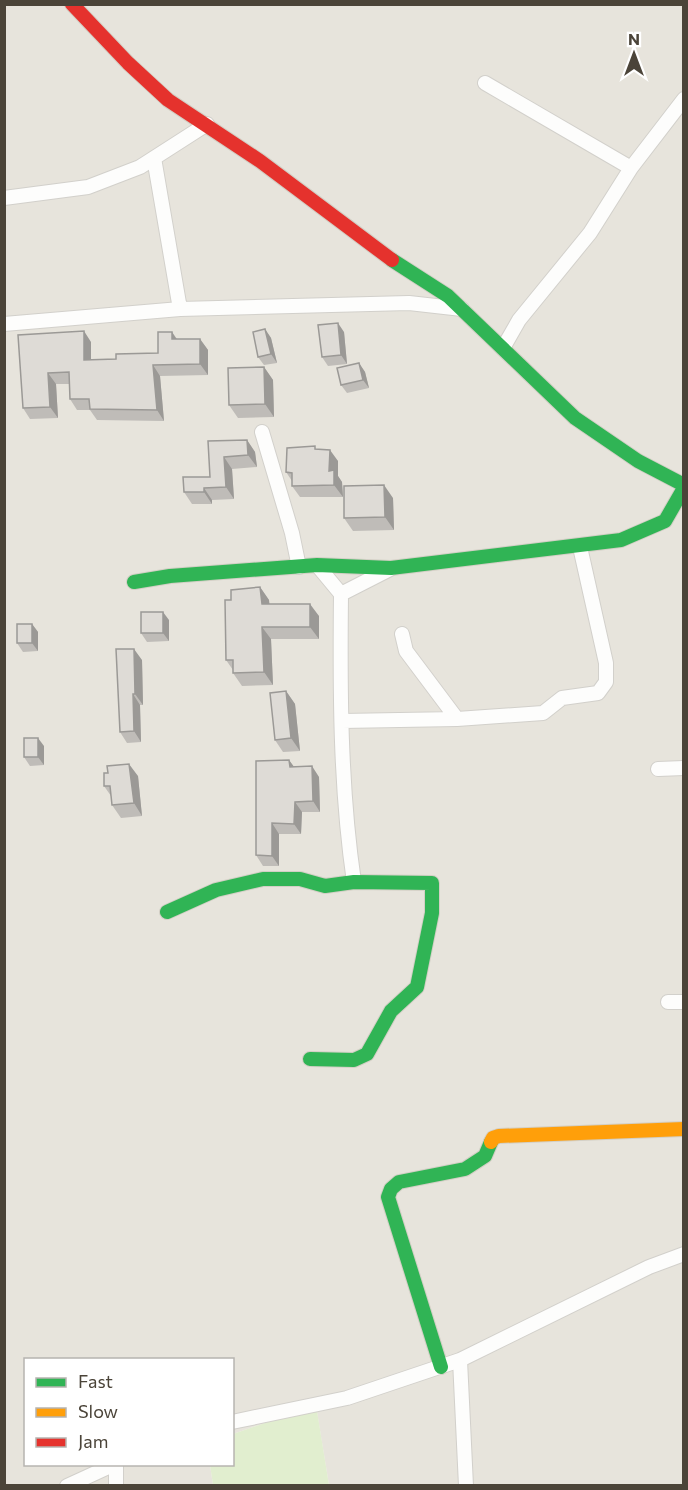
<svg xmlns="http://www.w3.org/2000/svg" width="688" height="1490" font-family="Commissioner,sans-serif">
	<rect width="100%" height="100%" fill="#f4f2ee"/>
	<!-- residential -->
	<path fill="#e7e4dc" d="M5 5H683V1485H329L317 1412 279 1418 233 1434 232 1360H26V1464L210 1465 213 1485 5 1486Z"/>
	<!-- green -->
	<path fill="#e1eecf" d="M317 1411 329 1485H213L210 1465 232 1464 233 1434 279 1418Z"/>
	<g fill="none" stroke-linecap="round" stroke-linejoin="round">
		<!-- street casing -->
		<g stroke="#d2d0cb" stroke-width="16">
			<path id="street" d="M485 83 631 168
				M154 158 180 309
				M4 198 88 187 140 167 207 124
				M4 324 180 309 409 303 462 309
				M503 348 519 320 590 233 631 168 684 99
				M262 432 292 533 299 567
				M317 565 341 594C340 690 340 787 354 882
				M341 594 390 569
				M402 634 406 651 457 719
				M342 721 457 719 543 713 562 698 598 693 606 682V663L580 547
				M658 769 684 768
				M668 1002H684
				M460 1360 466 1486
				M232 1422 347 1398 460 1360 649 1267 684 1254
				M116 1464V1486
				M67 1486 115 1464"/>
		</g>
		<!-- fast casing -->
		<g stroke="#d3cfc5" stroke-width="16">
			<path id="fast" d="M392 260 448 296 575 418 638 461 684 485
				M134 582 170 576 317 565 391 568 621 540 665 521 684 488
				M167 912 216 890 263 879H300L325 886 354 882 432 883V913L417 987 391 1011 367 1054 354 1060 310 1059
				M441 1367 388 1197 391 1189 399 1182 465 1169 485 1156 491 1142"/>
		</g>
		<!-- slow casing -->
		<g stroke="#d3cfc5" stroke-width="16">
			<path id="slow" d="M491 1142 493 1138 499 1136 684 1129"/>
		</g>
		<!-- jam casing -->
		<g stroke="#d3cfc5" stroke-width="16">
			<path id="jam" d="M72 4 128 63 168 100 260 161 392 260"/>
		</g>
		<!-- street -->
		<use href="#street" stroke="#fdfdfc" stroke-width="14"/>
		<!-- fast -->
		<use href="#fast" stroke="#30b455" stroke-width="14"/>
		<!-- slow -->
		<use href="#slow" stroke="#ff9f0a" stroke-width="14"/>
		<!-- jam -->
		<use href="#jam" stroke="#e5322d" stroke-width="14"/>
	</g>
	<!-- wall -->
	<path fill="#bfbcb8" d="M265 329 271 338 277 363 264 365 258 357Z
		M172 332 177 339H200L208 350V375L160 376 164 421 97 420 90 410H77L70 399 69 384H56L58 418 30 419 23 408 18 335 91 342V360L116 359 158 353Z
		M344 332 347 364 328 366 322 357Z
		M359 363 365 372 369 388 347 393 341 385Z
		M264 367 273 380 274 417 238 418 229 405Z
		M247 440 255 452 257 467 232 469 234 499 212 500V504H192L184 492 210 477 208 441Z
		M317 449 338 461V476L342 482 343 497H300L292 486V481L286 472Z
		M393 498 394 530 353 531 344 518Z
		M260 587 269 600V604L319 616V639H271L273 685 242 686 233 673V670L226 660 231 600Z
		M169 620V641L147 642 141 633Z
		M32 624 38 632V651L23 652 17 643Z
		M142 660 143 705H140L141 742 127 743 120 732Z
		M286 691 295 704 300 751 283 752 275 740Z
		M44 746V765L30 766 24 757Z
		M289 760 294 767 319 777 320 812H302L301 834H279V866H263L256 855Z
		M138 776 142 816 121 818 112 805 111 796 104 786Z"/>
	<!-- shaded-wall -->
	<path fill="#9b9996" d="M338 323 344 332 347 364 341 355Z
		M265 329 271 338 277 363 271 354Z
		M84 331 91 342V371L84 360Z
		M172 332 179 343 172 339Z
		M200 339 208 350V375L200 364Z
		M359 363 365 372 369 388 363 380Z
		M153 365 160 376 164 421 157 410Z
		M264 367 273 380 274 417 265 404Z
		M48 373 56 384 58 418 50 407Z
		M247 440 255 452 257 467 248 455Z
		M330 450 338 461V476L342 482 343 497 334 485 329 471Z
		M224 457 232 469 234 499 226 487Z
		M384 485 393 498 394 530 385 517Z
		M204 488 212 500V504L204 492Z
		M260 587 269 600 271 616 262 604Z
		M310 604 319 616V639L310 627Z
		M163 612 169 620V641L163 633Z
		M32 624 38 632V651L32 643Z
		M262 627 271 639 273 685 264 672Z
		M134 649 142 660 143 705 135 694Z
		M286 691 295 704 300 751 291 738Z
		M133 694 140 705 141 742 134 731Z
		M38 738 44 746V765L38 757Z
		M289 760 297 771 290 767Z
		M129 764 138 776 142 816 134 803Z
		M312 766 319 777 320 812 313 801Z
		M295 802 302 812 301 834 294 824Z
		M272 823 279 834V866L272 856Z"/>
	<!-- building -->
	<path fill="#dedbd6" stroke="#9b9996" stroke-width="1.5" d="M338 323 341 355 322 357 318 325Z
		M265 329 271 354 258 357 253 332Z
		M84 331V360L116 359V354L158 353V332H172V339H200V364L153 365 157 410 90 409 89 399H70L69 372 48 373 50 407 23 408 18 335Z
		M359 363 363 380 341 385 337 368Z
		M264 367 265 404 229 405 228 368Z
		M247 440 248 455 224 457 226 487 204 488V492H184L183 477H210L208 441Z
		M315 446V449L330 450 329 471 334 470V485L292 486V473L286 472 287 448Z
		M384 485 385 517 344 518V486Z
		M260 587 262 604H310V627H262L264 672 233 673V660H226L225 600H231V590Z
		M141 612H163V633H141Z
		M17 624H32V643H17Z
		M116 649H134L135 694H133L134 731 120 732Z
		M286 691 291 738 275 740 270 693Z
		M24 738H38V757H24Z
		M289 760 290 767 312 766 313 801 295 802 294 824 272 823V856L256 855V761Z
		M129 764 134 803 112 805 110 786H104V773H108L107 766Z"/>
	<!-- border -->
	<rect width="688" height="1490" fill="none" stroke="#4b4439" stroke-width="12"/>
	<!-- legend -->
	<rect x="24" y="1358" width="210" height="108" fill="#ffffff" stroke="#b7b4b0" stroke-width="1.5"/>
	<rect x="36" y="1378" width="30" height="9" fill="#30b455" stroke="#b7b4b0" stroke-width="1.5"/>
	<text x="78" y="1388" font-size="18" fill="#4b4439">Fast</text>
	<rect x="36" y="1408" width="30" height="9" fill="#ff9f0a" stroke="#b7b4b0" stroke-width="1.5"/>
	<text x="78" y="1418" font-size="18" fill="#4b4439">Slow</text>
	<rect x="36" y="1438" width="30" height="9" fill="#e5322d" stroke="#b7b4b0" stroke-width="1.5"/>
	<text x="78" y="1448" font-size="18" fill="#4b4439">Jam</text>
	<!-- north arrow -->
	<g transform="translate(634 54)" stroke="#ffffff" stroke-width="4.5" paint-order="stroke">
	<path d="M0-4.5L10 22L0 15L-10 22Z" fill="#4b4439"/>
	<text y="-9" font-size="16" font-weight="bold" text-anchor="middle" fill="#4b4439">N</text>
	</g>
</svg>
